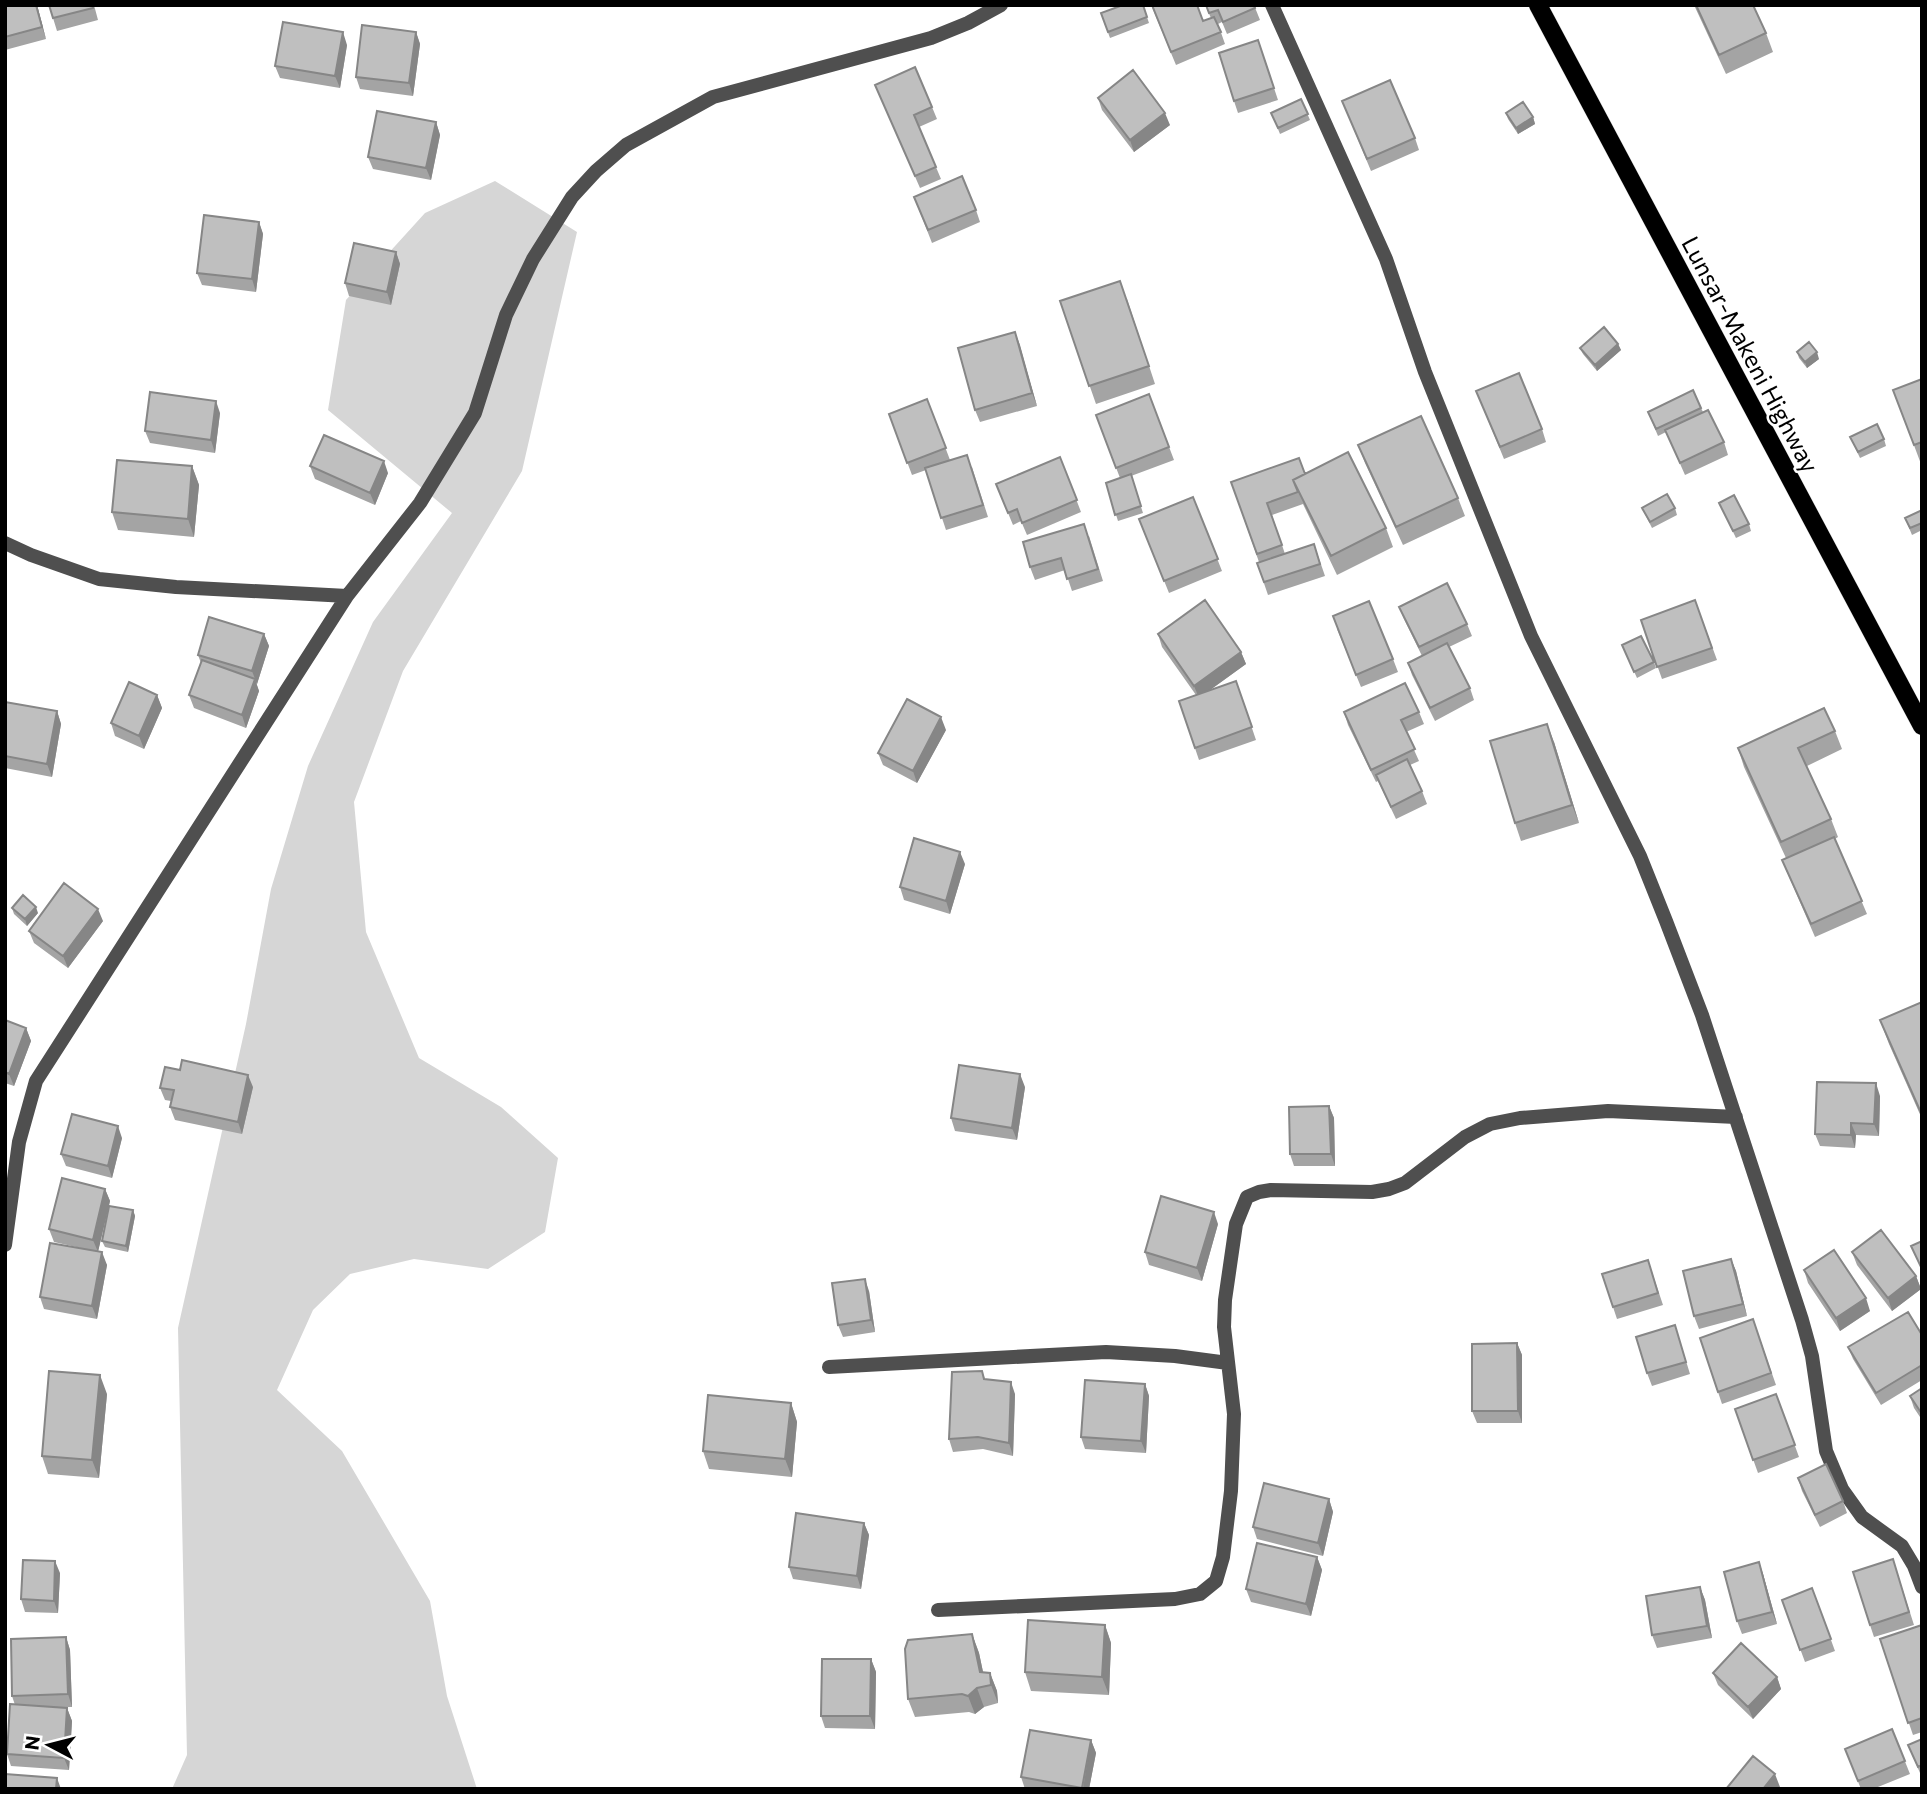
<svg xmlns="http://www.w3.org/2000/svg" width="1927" height="1794" font-family="Commissioner,sans-serif">
	<rect width="100%" height="100%" fill="#fff"/>
	<!-- green -->
	<path fill="#d6d6d6" d="M495 181 577 232 522 471 403 671 354 802 366 932 419 1058 501 1107 558 1158 545 1232 488 1269 414 1259 350 1274 313 1310 277 1390 342 1451 430 1601 447 1696 477 1789H172L187 1755 178 1328 246 1024 271 889 308 766 373 622 452 513 328 410 346 300 425 213Z"/>
	<g fill="none" stroke-linecap="round" stroke-linejoin="round">
		<!-- primary casing -->
		<g stroke="#dbdbdb" stroke-width="19">
			<path id="primary" d="M1538 5 1922 726"/>
		</g>
		<!-- minor -->
		<path stroke="#4f4f4f" stroke-width="14" d="M1272 5 1386 259 1425 372 1531 636 1640 856 1666 921 1702 1015 1802 1320 1812 1356 1826 1451 1842 1489 1862 1517 1902 1546 1914 1566 1922 1587
			M5 543 31 555 99 579 176 587 347 596
			M5 1245 19 1142 36 1081 347 596 420 503 475 413 506 315 533 259 572 197 596 171 626 145 713 97 931 38 968 23 1001 5
			M829 1367 1106 1352 1175 1356 1228 1363
			M938 1610 1175 1599 1200 1594 1216 1581 1223 1557 1231 1491 1234 1414 1224 1327 1225 1300 1236 1224 1247 1197 1259 1192 1271 1190 1372 1192 1389 1189 1405 1183 1465 1137 1490 1124 1520 1118 1608 1111 1736 1117"/>
		<!-- primary -->
		<use href="#primary" stroke="#000" stroke-width="18"/>
	</g>
	<!-- wall -->
	<path fill="#a4a4a4" d="M5 5H37L46 39 5 50Z
		M94 5 98 20 57 31 53 18Z
		M1143 5 1149 23 1110 38 1101 13Z
		M1151 5H1197L1203 21 1211 18 1205 5H1254L1260 20 1227 34 1222 22 1218 24 1225 44 1176 65Z
		M1694 5H1753L1766 33 1773 52 1726 74Z
		M416 32 420 44 413 96 360 89 356 77Z
		M1258 40 1278 100 1238 113 1234 101Z
		M347 45 340 88 280 78 275 66Z
		M875 85 932 107 937 119 919 127 941 179 920 188Z
		M1098 98 1170 125 1134 152 1102 110Z
		M1301 99 1310 120 1280 134 1274 119Z
		M1342 101 1415 138 1419 150 1371 171Z
		M1506 113 1533 117 1535 124 1518 134 1508 119Z
		M436 122 440 135 431 180 373 169 368 157Z
		M914 197 976 210 980 222 932 243Z
		M259 222 263 234 256 292 202 285 197 273Z
		M396 252 400 264 391 305 349 296 345 283Z
		M1127 299 1155 384 1096 404 1060 301Z
		M1015 332 1037 406 980 422 975 410Z
		M1618 344 1621 350 1597 371 1583 354 1580 348Z
		M1797 352 1819 359 1807 368 1799 358Z
		M1922 379V463L1921 464 1900 408Z
		M1476 391 1542 429 1546 442 1504 459Z
		M1149 394 1174 460 1131 476 1143 513 1118 521 1106 483 1120 478 1096 415Z
		M927 399 950 460 972 467 988 517 946 530 926 470 912 475 889 414Z
		M1701 408 1703 412 1724 442 1728 455 1685 475 1666 432 1658 436 1648 412Z
		M220 413 215 453 150 443 145 431Z
		M1850 437 1884 439 1886 446 1860 458Z
		M1358 445 1458 498 1465 516 1403 545 1365 463Z
		M1060 457 1081 512 1027 535 1021 521 1013 525 996 484Z
		M192 466 199 485 194 537 118 530 112 512Z
		M310 466 388 473 375 505 315 479Z
		M1305 474 1386 528 1393 547 1337 575 1303 504 1272 515 1285 554 1314 544 1325 576 1268 595 1257 563 1259 562 1231 482Z
		M1193 497 1222 571 1169 593 1144 531Z
		M1719 503 1749 524 1751 531 1736 538Z
		M1642 508H1675L1677 515 1652 528Z
		M1922 510V530L1912 535 1905 518Z
		M1089 536 1103 581 1072 591 1065 570 1035 580 1030 567Z
		M1695 600 1717 660 1662 679 1641 620Z
		M1399 607 1467 624 1472 636 1449 647 1470 688 1474 700 1435 721 1412 675 1408 663 1422 656 1404 619Z
		M1337 629 1393 659 1398 672 1361 687Z
		M264 634 269 646 257 684 256 683 259 691 246 728 194 708 189 695 201 663 198 655Z
		M1158 634 1241 652 1246 664 1210 690 1236 681 1256 740 1199 760 1179 701 1196 695 1162 647Z
		M1622 645 1654 662 1656 668 1637 678Z
		M157 695 162 708 144 749 115 736 111 723Z
		M5 702 57 711 61 724 52 777 5 768Z
		M1344 712H1419L1424 724 1406 732 1419 761 1410 765 1422 791 1427 804 1396 819 1378 781 1376 782 1348 725Z
		M946 730 917 783 883 765 878 753Z
		M1835 731 1842 749 1807 766 1831 819 1838 837 1835 839 1867 914 1815 937 1787 872 1782 860 1786 858 1744 767 1738 748Z
		M1554 742 1579 823 1521 841 1515 823Z
		M965 864 950 914 904 900 900 887Z
		M12 908 38 913 27 926 14 914Z
		M103 921 68 968 34 943 29 931Z
		M1922 1002V1119L1889 1044 1880 1020Z
		M5 1020 26 1028 31 1041 14 1086 5 1083Z
		M253 1087 242 1134 175 1120 170 1107 171 1101 165 1100 160 1088Z
		M1025 1087 1017 1140 955 1131 951 1118Z
		M1880 1096 1879 1136 1856 1135 1855 1148 1820 1146 1815 1134Z
		M1329 1106 1334 1118 1335 1166H1294L1290 1154Z
		M122 1138 112 1178 66 1166 61 1154Z
		M105 1189 110 1201 98 1251 107 1265 97 1319 44 1309 40 1297 85 1249 54 1242 49 1229Z
		M133 1210 135 1216 128 1252 105 1247 102 1241Z
		M1218 1224 1202 1281 1149 1265 1145 1252Z
		M1852 1252 1916 1276 1921 1289 1892 1311 1857 1265Z
		M1731 1259 1736 1271 1747 1316 1699 1329 1694 1316Z
		M1804 1270 1870 1311 1840 1331 1808 1283Z
		M1652 1272 1663 1305 1617 1319 1613 1307Z
		M869 1291 875 1332 843 1337 838 1325Z
		M1753 1319 1776 1385 1722 1404 1700 1338Z
		M1675 1325 1690 1374 1652 1386 1647 1373Z
		M1922 1335V1380L1881 1405 1853 1359 1848 1347Z
		M1517 1343 1522 1355V1423H1477L1472 1411Z
		M982 1371 985 1379 1015 1394 1013 1456 983 1449 953 1452 949 1439Z
		M1145 1384 1149 1396 1146 1453 1085 1449 1081 1437Z
		M1922 1388V1420L1914 1408 1910 1396Z
		M107 1394 99 1478 48 1474 42 1456Z
		M1776 1394 1799 1457 1758 1473 1735 1409Z
		M791 1403 797 1422 792 1477 709 1469 703 1451Z
		M1798 1478 1843 1501 1847 1513 1820 1527 1802 1491Z
		M1329 1499 1333 1512 1323 1556 1257 1539 1253 1527Z
		M864 1523 869 1535 861 1589 793 1579 789 1567Z
		M1317 1557 1322 1570 1311 1616 1251 1602 1246 1589Z
		M1759 1562 1763 1574 1777 1624 1742 1634 1737 1621Z
		M1897 1572 1914 1625 1874 1637 1870 1625Z
		M60 1573 58 1613 25 1612 21 1599Z
		M1700 1587 1705 1600 1712 1638 1657 1648 1652 1635Z
		M1812 1588 1835 1651 1805 1662 1782 1600Z
		M1105 1625 1111 1643 1109 1695 1031 1691 1025 1672Z
		M1922 1625V1732L1913 1735 1880 1639Z
		M972 1634 979 1653 983 1672 990 1673 997 1691 998 1703 984 1707 975 1714 969 1712 915 1717 908 1699Z
		M66 1637 70 1650 72 1707H54L67 1708 72 1721 69 1770 11 1766 7 1754 15 1705 12 1696Z
		M871 1659 876 1672 875 1729 825 1728 821 1716Z
		M1713 1673 1777 1677 1781 1689 1753 1719 1718 1685Z
		M1892 1729 1910 1774 1873 1789H1861L1845 1749Z
		M1922 1739V1772L1920 1773 1908 1745Z
		M1091 1740 1096 1753 1089 1789H1025L1021 1777Z"/>
	<!-- shaded-wall -->
	<path fill="#868686" d="M36 5H37L46 39 42 27Z
		M343 32 347 45 340 88 335 76Z
		M416 32 420 44 413 96 409 83Z
		M1165 113 1170 125 1134 152 1130 140Z
		M1533 117 1535 124 1518 134 1516 128Z
		M436 122 440 135 431 180 426 168Z
		M259 222 263 234 256 292 252 279Z
		M396 252 400 264 391 305 387 292Z
		M1015 332 1020 345 1037 406 1032 393Z
		M1618 344 1621 350 1597 371 1595 365Z
		M1817 352 1819 359 1807 368 1805 362Z
		M216 401 220 413 215 453 211 440Z
		M384 461 388 473 375 505 370 493Z
		M192 466 199 485 194 537 188 519Z
		M264 634 269 646 257 684 252 671Z
		M1241 652 1246 664 1199 698 1194 686Z
		M255 679 259 691 246 728 242 715Z
		M157 695 162 708 144 749 139 736Z
		M57 711 61 724 52 777 47 764Z
		M941 717 946 730 917 783 913 771Z
		M1547 724 1554 742 1579 823 1572 805Z
		M960 852 965 864 950 914 946 901Z
		M36 907 38 913 27 926 25 919Z
		M98 909 103 921 68 968 63 956Z
		M26 1028 31 1041 14 1086 9 1074Z
		M1020 1074 1025 1087 1017 1140 1012 1128Z
		M248 1075 253 1087 242 1134 238 1122Z
		M1876 1083 1880 1096 1879 1136 1874 1124Z
		M1329 1106 1334 1118 1335 1166 1331 1154Z
		M1851 1123 1856 1135 1855 1148 1851 1135Z
		M118 1126 122 1138 112 1178 108 1166Z
		M105 1189 110 1201 98 1252 93 1240Z
		M133 1210 135 1216 128 1252 126 1246Z
		M1214 1212 1218 1224 1202 1281 1197 1268Z
		M102 1252 107 1265 97 1319 92 1306Z
		M1731 1259 1736 1271 1747 1316 1743 1304Z
		M1916 1276 1921 1289 1892 1311 1888 1298Z
		M865 1279 869 1291 875 1332 871 1320Z
		M1866 1298 1870 1311 1840 1331 1836 1318Z
		M1517 1343 1522 1355V1423L1518 1411Z
		M100 1375 107 1394 99 1478 92 1460Z
		M1011 1382 1015 1394 1013 1456 1009 1443Z
		M1145 1384 1149 1396 1146 1453 1141 1441Z
		M791 1403 797 1422 792 1477 785 1459Z
		M1329 1499 1333 1512 1323 1556 1318 1543Z
		M864 1523 869 1535 861 1589 857 1576Z
		M1317 1557 1322 1570 1311 1616 1306 1604Z
		M55 1561 60 1573 58 1613 54 1601Z
		M1759 1562 1763 1574 1777 1624 1772 1612Z
		M1700 1587 1705 1600 1712 1638 1707 1626Z
		M1105 1625 1111 1643 1109 1695 1102 1677Z
		M972 1634 979 1653 986 1686 980 1672Z
		M66 1637 70 1650 72 1707 68 1694Z
		M871 1659 876 1672 875 1729 870 1716Z
		M990 1673 997 1691 998 1703 991 1685Z
		M1777 1677 1781 1689 1753 1719 1748 1707Z
		M977 1688 984 1707 975 1714 968 1696Z
		M67 1708 72 1721 69 1770 64 1758Z
		M1091 1740 1096 1753 1089 1789H1083Z
		M1775 1774 1780 1787 1778 1789H1763Z
		M57 1778 61 1789H56Z"/>
	<!-- building -->
	<path fill="#bfbfbf" stroke="#868686" stroke-width="2" d="M5 5H36L42 27 5 37Z
		M49 5H93V8L53 18Z
		M1123 5H1143L1147 17 1108 32 1101 13Z
		M1152 5H1197L1203 21 1214 17 1221 32 1171 52Z
		M1206 5H1254L1255 8 1223 22 1218 10 1209 13Z
		M1696 5H1753L1766 33 1719 55Z
		M283 22 343 32 335 76 275 66Z
		M362 25 416 32 409 83 356 77Z
		M1258 40 1274 88 1234 101 1219 53Z
		M915 67 932 107 914 115 936 167 915 176 875 85Z
		M1133 70 1165 113 1130 140 1098 98Z
		M1390 80 1415 138 1367 159 1342 101Z
		M1301 99 1308 114 1278 128 1271 113Z
		M1523 102 1533 117 1516 128 1506 113Z
		M377 111 436 122 426 168 368 157Z
		M962 176 976 210 928 230 914 197Z
		M204 215 259 222 252 279 197 273Z
		M354 243 396 252 387 292 345 283Z
		M1120 281 1149 366 1089 386 1060 301Z
		M1604 327 1618 344 1595 365 1580 348Z
		M1015 332 1032 393 975 410 958 348Z
		M1809 342 1817 352 1805 362 1797 352Z
		M1519 373 1542 429 1500 447 1476 391Z
		M1922 379V442L1914 445 1893 390Z
		M1693 390 1701 408 1656 429 1648 412Z
		M150 392 216 401 211 440 145 431Z
		M1149 394 1169 447 1116 468 1096 415Z
		M927 399 946 448 907 463 889 414Z
		M1708 410 1724 442 1680 463 1665 430Z
		M1421 416 1458 498 1396 527 1358 445Z
		M1877 424 1884 439 1858 452 1850 437Z
		M324 435 384 461 370 493 310 466Z
		M1348 452 1386 528 1331 556 1293 480Z
		M967 455 983 505 941 518 925 468Z
		M1060 457 1077 500 1022 523 1017 509 1008 513 996 484Z
		M1299 458 1305 474 1293 480 1298 492 1267 503 1282 545 1257 554 1231 482Z
		M117 460 192 466 188 519 112 512Z
		M1131 474 1141 506 1115 515 1106 483Z
		M1667 494 1675 508 1650 522 1642 508Z
		M1734 495 1749 524 1733 531 1719 503Z
		M1193 497 1218 559 1164 581 1139 519Z
		M1922 510V523L1910 528 1905 518Z
		M1084 524 1098 569 1067 579 1061 558 1030 567 1023 542Z
		M1314 544 1320 564 1264 582 1257 563Z
		M1447 583 1467 624 1419 647 1399 607Z
		M1205 600 1241 652 1194 686 1158 634Z
		M1695 600 1712 648 1657 667 1641 620Z
		M1369 601 1393 659 1356 675 1333 616Z
		M209 617 264 634 252 671 198 655Z
		M1641 636 1654 662 1634 672 1622 645Z
		M1447 643 1470 688 1430 708 1408 663Z
		M202 660 255 679 242 715 189 695Z
		M1236 681 1252 727 1195 748 1179 701Z
		M129 682 157 695 139 736 111 723Z
		M1405 683 1419 712 1401 720 1415 749 1371 770 1344 712Z
		M907 699 941 717 913 771 878 753Z
		M5 702 57 711 47 764 5 756Z
		M1824 708 1835 731 1798 748 1831 819 1781 842 1738 748Z
		M1547 724 1572 805 1515 823 1490 741Z
		M1407 759 1422 791 1391 807 1376 775Z
		M1834 837 1862 901 1811 924 1782 860Z
		M914 838 960 852 946 901 900 887Z
		M64 883 98 909 63 956 29 931Z
		M23 895 36 907 25 919 12 908Z
		M1922 1002V1115L1880 1020Z
		M5 1020 26 1028 9 1074 5 1072Z
		M182 1060 248 1075 238 1122 170 1107 174 1090 160 1088 165 1067 180 1070Z
		M959 1065 1020 1074 1012 1128 951 1118Z
		M1817 1082 1876 1083 1874 1124 1851 1123V1135L1815 1134Z
		M1329 1106 1331 1154H1290L1289 1107Z
		M72 1114 118 1126 108 1166 61 1154Z
		M62 1178 105 1189 93 1240 49 1229Z
		M1161 1196 1214 1212 1197 1268 1145 1252Z
		M109 1206 133 1210 126 1246 102 1241Z
		M1881 1230 1916 1276 1888 1298 1852 1252Z
		M1922 1241V1269L1911 1246Z
		M50 1243 102 1252 92 1306 40 1297Z
		M1834 1250 1866 1298 1836 1318 1804 1270Z
		M1731 1259 1743 1304 1694 1316 1683 1271Z
		M1648 1260 1658 1293 1613 1307 1602 1274Z
		M865 1279 871 1320 838 1325 832 1283Z
		M1908 1312 1922 1335V1365L1876 1393 1848 1347Z
		M1753 1319 1771 1373 1718 1392 1700 1338Z
		M1675 1325 1686 1362 1647 1373 1636 1337Z
		M1517 1343 1518 1411H1472V1344Z
		M49 1371 100 1375 92 1460 42 1456Z
		M982 1371 984 1379 1011 1382 1009 1443 978 1437 949 1439 952 1372Z
		M1085 1380 1145 1384 1141 1441 1081 1437Z
		M1922 1388V1410L1920 1411 1910 1396Z
		M1776 1394 1795 1445 1753 1460 1735 1409Z
		M708 1395 791 1403 785 1459 703 1451Z
		M1826 1464 1843 1501 1815 1515 1798 1478Z
		M1264 1483 1329 1499 1318 1543 1253 1527Z
		M796 1513 864 1523 857 1576 789 1567Z
		M1257 1543 1317 1557 1306 1604 1246 1589Z
		M1893 1559 1909 1612 1870 1625 1853 1572Z
		M23 1560 55 1561 54 1601 21 1599Z
		M1759 1562 1772 1612 1737 1621 1724 1572Z
		M1700 1587 1707 1626 1652 1635 1646 1596Z
		M1812 1588 1831 1639 1800 1650 1782 1600Z
		M1028 1620 1105 1625 1102 1677 1025 1672Z
		M1922 1625V1718L1908 1723 1880 1639Z
		M972 1634 980 1672 990 1673 991 1685 977 1688 968 1696 962 1694 908 1699 905 1649 908 1640Z
		M66 1637 68 1694 12 1696 11 1639Z
		M1741 1643 1777 1677 1748 1707 1713 1673Z
		M822 1659H871L870 1716H821Z
		M10 1704 67 1708 64 1758 7 1754Z
		M1892 1729 1905 1761 1858 1781 1845 1749Z
		M1030 1730 1091 1740 1082 1788 1021 1777Z
		M1922 1739V1765L1918 1767 1908 1745Z
		M1753 1756 1775 1774 1763 1789H1726Z
		M5 1774 57 1778 56 1789H5Z"/>
	<g text-anchor="middle" dominant-baseline="central" stroke-width="5" stroke-linejoin="round" paint-order="stroke">
		<!-- street labels -->
		<g font-size="24" fill="#000" stroke="#fff">
			<text transform="translate(1751 354) rotate(62)">Lunsar-Makeni Highway</text>
		</g>
	</g>
	<!-- border -->
	<rect width="1927" height="1794" fill="none" stroke="#000000" stroke-width="14"/>
	<!-- north arrow -->
	<g transform="translate(49 1745) rotate(277)" stroke="#ffffff" stroke-width="5" paint-order="stroke">
	<path d="M0-5L12 26L0 18L-12 26Z" fill="#000000"/>
	<text y="-10" font-size="19" font-weight="bold" text-anchor="middle" fill="#000000">N</text>
	</g>
</svg>
